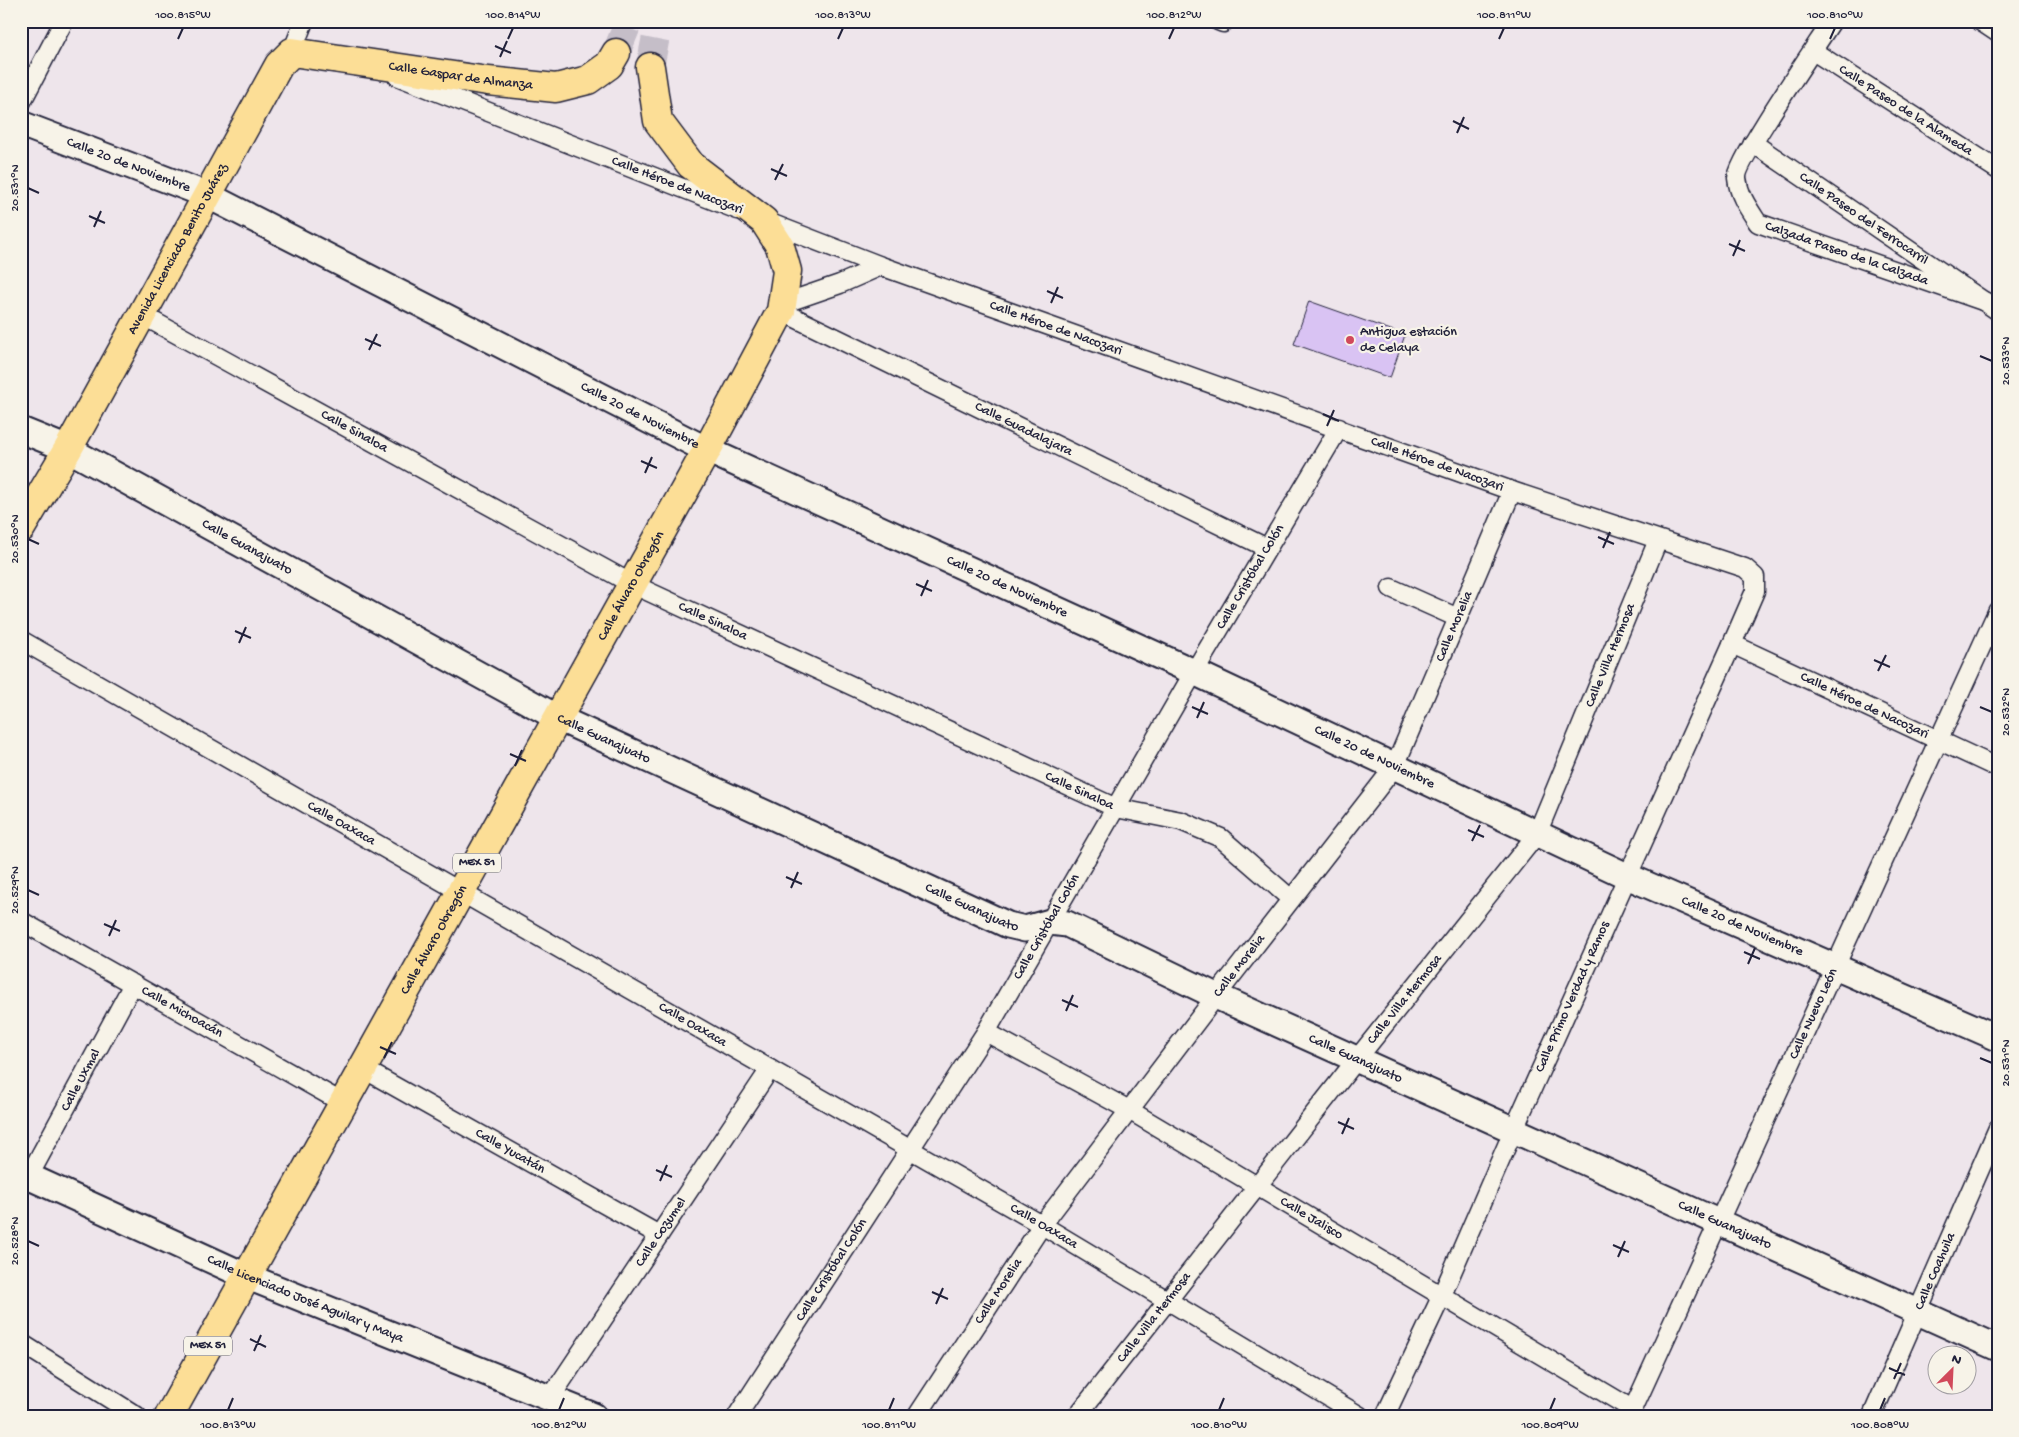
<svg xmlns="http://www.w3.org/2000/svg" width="2019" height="1437" font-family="'Gochi Hand',sans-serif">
	<rect width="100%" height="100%" fill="#eee5eb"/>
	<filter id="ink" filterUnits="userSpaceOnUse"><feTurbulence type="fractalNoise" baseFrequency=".02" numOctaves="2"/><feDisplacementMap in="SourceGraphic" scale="10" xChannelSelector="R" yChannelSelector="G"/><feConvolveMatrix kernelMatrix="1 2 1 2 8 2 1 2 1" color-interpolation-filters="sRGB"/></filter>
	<g filter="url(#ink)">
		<!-- building -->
		<path fill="#d9c3f3" stroke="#22223b" d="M1309 301 1405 335 1390 378 1294 344Z"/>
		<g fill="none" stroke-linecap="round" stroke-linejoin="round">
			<!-- primary-tunnel -->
			<path stroke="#c5bec8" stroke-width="28" stroke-dasharray="28 14" stroke-linecap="butt" d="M616 53 629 21
				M650 67 659 21"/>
			<!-- street casing -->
			<g stroke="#22223b" stroke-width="21">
				<g id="street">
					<path d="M1218 21 1223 23"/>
					<path id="s1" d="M1832 21C1818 43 1736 162 1737 178 1739 196 1749 209 1758 223L1986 302"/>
					<path d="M1980 21 1998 33"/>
					<path id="s2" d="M1813 51 1998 170"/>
					<path d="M292 52 304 21"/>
					<path d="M397 76 738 210"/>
					<path d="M21 103 64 21"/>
					<path id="s3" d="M1753 143 1998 311"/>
					<path id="s4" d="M765 221 881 266 1512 491 1745 568 1755 577V591L1732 644 1514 1129 1442 1295 1385 1416"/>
					<path d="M782 304 840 284 881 266"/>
					<path id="s5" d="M781 311 1267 548"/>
					<path id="s6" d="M142 315 632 584 1116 808 1181 821 1221 838 1291 899"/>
					<path d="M1391 588 1458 618"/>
					<path id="s7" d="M21 640 1042 1225 1360 1416"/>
					<path id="s8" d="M1732 644 1998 768"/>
					<path id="s9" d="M21 921 343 1103"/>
					<path id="s10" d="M986 1032 1129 1110 1632 1409"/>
					<path id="s11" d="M362 1068 659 1235"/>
					<path id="s12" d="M29 1176 133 984"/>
					<path d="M21 1343 137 1416"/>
					<path id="s13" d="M551 1397 770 1069"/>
					<path id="s14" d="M737 1416 986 1032 1194 672 1339 428"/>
					<path id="s15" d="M917 1416 1042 1225 1216 996 1395 766 1512 491"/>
					<path id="s16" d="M1077 1416 1357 1059 1537 834 1658 540"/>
					<path id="s17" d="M1630 1416 1998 610"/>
					<path id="s18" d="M1872 1416 1998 1128"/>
				</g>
			</g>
			<!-- secondary casing -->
			<g stroke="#22223b" stroke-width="29">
				<g id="secondary">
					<path id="s19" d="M21 124 207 195 707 450 1194 672 1627 876 1998 1038"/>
					<path id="s20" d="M21 430 68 449 558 718 1008 925 1025 929 1050 922 1067 924 1216 996 1998 1348"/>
					<path id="s21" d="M21 1173 246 1276 594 1416"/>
				</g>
			</g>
			<!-- primary casing -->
			<g stroke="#22223b" stroke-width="31">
				<g id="primary">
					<path id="s22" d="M21 528 68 449 279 65 292 52 488 81 556 88 588 80 609 65 616 53"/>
					<path id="s23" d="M169 1416 707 450 781 311 787 271 780 246 764 221 691 165 658 121 650 67"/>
				</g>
			</g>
			<!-- street -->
			<use href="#street" stroke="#f7f3e8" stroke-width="18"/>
			<!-- secondary -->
			<use href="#secondary" stroke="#f7f3e8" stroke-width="25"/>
			<!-- primary -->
			<use href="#primary" stroke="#fcde96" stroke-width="28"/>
		</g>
	</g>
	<!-- ticks -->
	<path fill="none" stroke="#22223b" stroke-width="2" d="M178 39 183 28M508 39 513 28M838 39 843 28M1169 39 1174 28M1499 39 1504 28M1830 39 1835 28M495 46 511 53M500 57 507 41M1453 121 1469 129M1457 133 1464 117M771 169 787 176M775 180 783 164M28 188 39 193M89 216 105 223M94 227 101 211M1729 244 1745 251M1733 256 1740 240M1047 291 1063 298M1051 303 1058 287M365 339 381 346M369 350 377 334M1980 356 1992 361M1323 414 1339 421M1327 426 1334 410M641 461 657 468M645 473 652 457M1598 537 1614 544M28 539 39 544M1603 548 1610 532M916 584 932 591M921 596 928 580M235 631 251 638M239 643 246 627M1874 660 1890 667M1878 671 1886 655M1192 707 1208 714M1980 707 1992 712M1197 718 1204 702M510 754 526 761M515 766 522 750M1468 830 1484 837M1472 841 1480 825M786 877 802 884M791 888 798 872M28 890 39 895M104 924 120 931M109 936 116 920M1744 952 1760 959M1748 964 1755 948M1062 1000 1078 1007M1066 1011 1073 995M380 1047 396 1054M384 1058 392 1042M1980 1058 1992 1063M1338 1122 1354 1129M1342 1134 1349 1118M656 1170 672 1177M660 1181 667 1165M28 1241 39 1246M1613 1245 1629 1252M1618 1257 1625 1241M932 1292 948 1299M936 1304 943 1288M250 1339 266 1347M254 1351 261 1335M1889 1368 1905 1375M1894 1379 1901 1363M228 1410 233 1398M559 1410 564 1398M889 1410 894 1398M1219 1410 1224 1398M1550 1410 1555 1398M1880 1410 1885 1398"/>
	<!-- markers -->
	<circle fill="#d1495b" stroke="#f7f3e8" stroke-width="2" cx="1350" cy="340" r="5"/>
	<g text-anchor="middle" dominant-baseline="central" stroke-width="4.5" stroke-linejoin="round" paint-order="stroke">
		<!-- shield labels -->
		<g fill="#f7f3e8" stroke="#62616f" stroke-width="1">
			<rect x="453" y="853.5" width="48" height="19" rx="4"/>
			<rect x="184" y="1336.5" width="48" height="19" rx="4"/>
		</g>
		<g font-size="12" font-weight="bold" fill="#22223b">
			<text x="477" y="863">MEX 51</text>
			<text x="208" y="1346">MEX 51</text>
		</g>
		<!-- street labels -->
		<g font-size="14" fill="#22223b" stroke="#f7f3e8">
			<text stroke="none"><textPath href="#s22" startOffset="719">Calle Gaspar de Almanza</textPath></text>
			<text stroke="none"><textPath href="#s2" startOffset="110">Calle Paseo de la Alameda</textPath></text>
			<text stroke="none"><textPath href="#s19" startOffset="115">Calle 20 de Noviembre</textPath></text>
			<text transform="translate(677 186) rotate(21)">Calle Héroe de Nacozari</text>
			<text stroke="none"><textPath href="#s3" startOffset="134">Calle Paseo del Ferrocarril</textPath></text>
			<text stroke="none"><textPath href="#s22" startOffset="320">Avenida Licenciado Benito Juárez</textPath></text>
			<text stroke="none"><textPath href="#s1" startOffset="328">Calzada Paseo de la Calzada</textPath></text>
			<text stroke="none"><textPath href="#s4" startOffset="310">Calle Héroe de Nacozari</textPath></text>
			<text stroke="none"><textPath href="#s19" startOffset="685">Calle 20 de Noviembre</textPath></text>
			<text stroke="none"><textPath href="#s5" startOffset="270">Calle Guadalajara</textPath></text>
			<text stroke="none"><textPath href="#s6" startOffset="242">Calle Sinaloa</textPath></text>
			<text stroke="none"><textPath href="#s4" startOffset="715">Calle Héroe de Nacozari</textPath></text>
			<text stroke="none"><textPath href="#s20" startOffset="255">Calle Guanajuato</textPath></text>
			<text stroke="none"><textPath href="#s14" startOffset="984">Calle Cristóbal Colón</textPath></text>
			<text stroke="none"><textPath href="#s23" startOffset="950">Calle Álvaro Obregón</textPath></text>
			<text stroke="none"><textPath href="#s19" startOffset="1090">Calle 20 de Noviembre</textPath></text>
			<text stroke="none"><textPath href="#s6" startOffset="648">Calle Sinaloa</textPath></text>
			<text stroke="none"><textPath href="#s15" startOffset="959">Calle Morelia</textPath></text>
			<text stroke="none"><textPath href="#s16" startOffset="935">Calle Villa Hermosa</textPath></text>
			<text stroke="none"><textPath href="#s8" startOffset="146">Calle Héroe de Nacozari</textPath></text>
			<text stroke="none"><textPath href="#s20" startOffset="660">Calle Guanajuato</textPath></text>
			<text stroke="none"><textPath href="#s19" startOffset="1495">Calle 20 de Noviembre</textPath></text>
			<text stroke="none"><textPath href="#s6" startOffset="1052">Calle Sinaloa</textPath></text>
			<text stroke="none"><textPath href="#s7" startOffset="369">Calle Oaxaca</textPath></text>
			<text stroke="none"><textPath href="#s20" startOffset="1065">Calle Guanajuato</textPath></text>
			<text stroke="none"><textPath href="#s19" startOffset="1900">Calle 20 de Noviembre</textPath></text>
			<text stroke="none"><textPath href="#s14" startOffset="579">Calle Cristóbal Colón</textPath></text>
			<text stroke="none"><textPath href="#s23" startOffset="545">Calle Álvaro Obregón</textPath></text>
			<text stroke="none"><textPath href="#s15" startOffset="554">Calle Morelia</textPath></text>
			<text transform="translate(1573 997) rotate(-66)">Calle Primo Verdad y Ramos</text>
			<text stroke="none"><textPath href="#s16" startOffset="530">Calle Villa Hermosa</textPath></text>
			<text stroke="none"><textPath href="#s9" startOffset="185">Calle Michoacán</textPath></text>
			<text stroke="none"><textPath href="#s17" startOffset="442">Calle Nuevo León</textPath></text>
			<text stroke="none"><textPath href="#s7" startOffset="774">Calle Oaxaca</textPath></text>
			<text stroke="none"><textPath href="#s20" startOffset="1484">Calle Guanajuato</textPath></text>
			<text stroke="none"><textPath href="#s12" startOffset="109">Calle Uxmal</textPath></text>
			<text stroke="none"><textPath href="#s11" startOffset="170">Calle Yucatán</textPath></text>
			<text stroke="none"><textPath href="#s10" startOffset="375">Calle Jalisco</textPath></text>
			<text stroke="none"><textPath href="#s20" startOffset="1889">Calle Guanajuato</textPath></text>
			<text stroke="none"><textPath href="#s7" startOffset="1179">Calle Oaxaca</textPath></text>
			<text stroke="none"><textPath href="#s13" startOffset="198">Calle Cozumel</textPath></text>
			<text stroke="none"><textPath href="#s14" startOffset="174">Calle Cristóbal Colón</textPath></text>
			<text stroke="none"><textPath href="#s18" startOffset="158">Calle Coahuila</textPath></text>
			<text stroke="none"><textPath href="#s15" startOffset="149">Calle Morelia</textPath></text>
			<text stroke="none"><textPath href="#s21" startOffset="311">Calle Licenciado José Aguilar y Maya</textPath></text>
			<text stroke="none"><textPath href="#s16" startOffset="125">Calle Villa Hermosa</textPath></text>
		</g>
		<!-- poi labels -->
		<g font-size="14" fill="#22223b" stroke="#f7f3e8" text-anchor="start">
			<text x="1360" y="332">Antigua estación<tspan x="1360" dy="16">de Celaya</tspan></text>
		</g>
	</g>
	<!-- margin -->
	<rect width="2019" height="1437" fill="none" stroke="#f7f3e8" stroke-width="55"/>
	<!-- north arrow -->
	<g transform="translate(1952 1370) rotate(24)"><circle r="24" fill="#f7f3e8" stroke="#a29fa3"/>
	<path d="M0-4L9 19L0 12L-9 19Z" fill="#d1495b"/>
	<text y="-8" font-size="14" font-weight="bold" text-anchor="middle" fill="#22223b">N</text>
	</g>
	<rect x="28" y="28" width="1964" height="1382" fill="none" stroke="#22223b" stroke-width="2"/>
	<g font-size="12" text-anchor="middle" fill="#22223b">
		<text x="183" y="18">100.815°W</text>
		<text x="513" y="18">100.814°W</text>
		<text x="843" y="18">100.813°W</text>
		<text x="1174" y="18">100.812°W</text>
		<text x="1504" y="18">100.811°W</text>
		<text x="1835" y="18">100.810°W</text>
		<text transform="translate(14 188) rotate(-90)" y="4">20.531°N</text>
		<text transform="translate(2005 361) rotate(-90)" y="4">20.533°N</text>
		<text transform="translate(14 539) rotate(-90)" y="4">20.530°N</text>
		<text transform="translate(2005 712) rotate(-90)" y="4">20.532°N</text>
		<text transform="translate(14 890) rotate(-90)" y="4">20.529°N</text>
		<text transform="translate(2005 1063) rotate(-90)" y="4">20.531°N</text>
		<text transform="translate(14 1241) rotate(-90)" y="4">20.528°N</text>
		<text x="228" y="1428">100.813°W</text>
		<text x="559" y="1428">100.812°W</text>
		<text x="889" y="1428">100.811°W</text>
		<text x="1219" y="1428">100.810°W</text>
		<text x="1550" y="1428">100.809°W</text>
		<text x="1880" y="1428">100.808°W</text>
	</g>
</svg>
